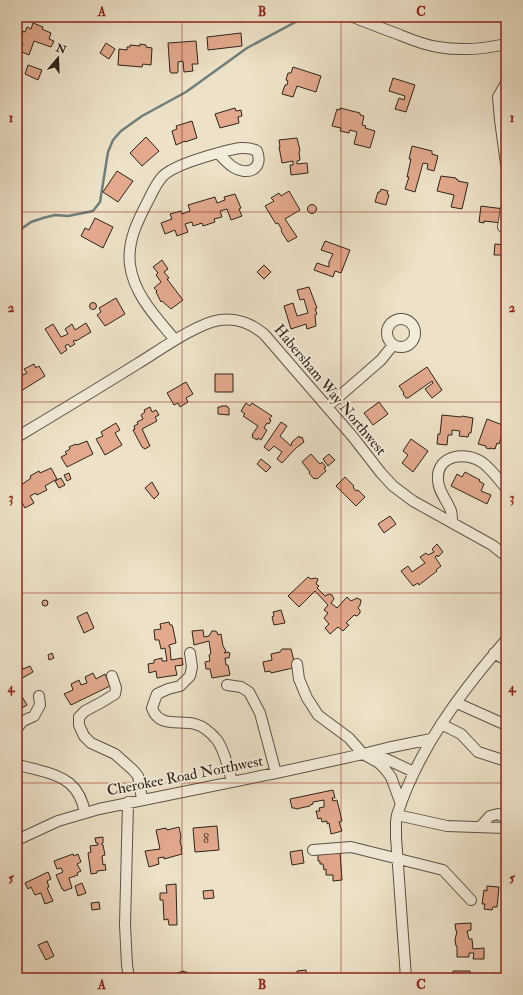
<svg xmlns="http://www.w3.org/2000/svg" width="523" height="995" font-family="'IM FELL Double Pica',serif">
	<rect width="100%" height="100%" fill="#ede2c8"/>
	<filter id="stains"><feTurbulence type="fractalNoise" baseFrequency=".005" numOctaves="4"/><feColorMatrix values="0 0 0 0 .2 0 0 0 0 .09 0 0 0 0 .02 0 0 0 .5 -.17"/></filter>
	<radialGradient id="worn" r=".72"><stop offset=".6" stop-color="#630" stop-opacity="0"/><stop offset="1" stop-color="#630" stop-opacity=".3"/></radialGradient>
	<g fill="none" stroke-linecap="round" stroke-linejoin="round">
		<!-- stream -->
		<path stroke="#6f7f7c" stroke-width="2.5" d="M17 232 31 222 43 218 55 215 68 216 93 211 100 202 108 152 113 140 121 131 142 116 186 92 247 48 303 18 308 17"/>
	</g>
	<!-- building -->
	<path fill="#e2a98c" stroke="#2e231a" d="M33 23 43 27 42 29 51 33 49 39 54 41 51 47 34 41 29 55 20 51 23 43 20 42 23 31 25 32 27 27 31 29Z
		M241 33 242 46 208 50 207 37Z
		M196 41 198 64H192L193 71 184 72 183 61 178 62V72L177 73H171V72H170L168 43Z
		M106 43 115 49 109 59 100 53Z
		M140 44 146 45V47L152 48 151 65 143 64 142 67 118 65 119 49 127 50V47H130V45L140 46Z
		M28 65 42 70 38 80 25 74Z
		M293 67 321 76 316 92 297 86 293 97 282 94 285 85H287L288 81 286 80 288 73H291Z
		M393 78 415 85 406 112 395 109 399 98 404 100 405 96 389 91Z
		M235 108 236 111 241 110 242 116 238 117 239 123 220 128 215 114Z
		M340 108 360 113V115L364 116 362 125 366 126 365 128 375 131 370 148 354 144 357 132 350 130 349 133 340 131 341 128 332 126 337 109 340 110Z
		M192 121 197 138 185 142V141L176 145 172 131 177 129 176 126Z
		M146 137 159 151 142 166 130 153Z
		M297 138 300 150 299 152 300 160 297 161V164L307 163 308 173 291 175 290 165H293V161L282 163 279 147H280L279 140Z
		M412 146 432 151V154L438 156 434 171 427 169 428 164 423 163 415 192 405 189 409 177H407L411 159H409Z
		M117 171 133 181 118 202 103 192Z
		M441 176 456 178V179L458 180V181L468 183 462 209 451 207 454 195 437 191Z
		M381 189 388 191 387 194 389 195 386 205 375 202 378 192H380Z
		M289 191 300 210 285 219 297 237 288 242 281 231 282 230 278 223 276 224 265 206 274 201 271 198 279 193 281 196Z
		M235 194 241 208 239 209 242 216 231 220 227 209 220 211 222 217 214 219 215 222 203 226 202 223 193 226 192 222 185 224 188 232 177 236 175 230 165 234 161 223 172 219 170 214 181 211 182 214 190 211 188 205 215 197 217 203 225 200 224 197Z
		M307.5 209a4.5 4.5 0 1 1 9 0a4.5 4.5 0 1 1-9 0Z
		M481 206 504 209 502 223 484 221V223L479 222Z
		M95 218 113 227 103 248 81 236 85 228 89 230Z
		M325 241 350 250 341 273 335 271 333 277 314 270 317 263 329 267V262L333 254 321 250Z
		M495 244 505 245 504 255H494Z
		M162 260 168 269 164 272 169 278 167 279 183 300 171 309 162 301 161 302 156 292 157 291 154 288 161 282 156 275 158 273 153 267Z
		M264 265 271 272 264 279 257 272Z
		M309 287 317 308 315 309 317 314 315 315 316 326 307 329 306 324 291 329 284 306 293 303 297 316 308 313 304 299 300 300 297 290Z
		M116 298 125 314 105 326 97 315 101 312 99 308Z
		M89.5 306a3.5 3.5 0 1 1 7 0a3.5 3.5 0 1 1-7 0Z
		M86 323 91 332 76 341 75 340 73 341 75 344 70 347 68 344 65 346 67 350 61 354 45 329 53 324 61 337 68 334 65 329 72 324 75 330Z
		M34 364 36 368 39 366 45 376 21 391V390L17 392V370L19 369 23 375 27 373 24 369Z
		M427 367 442 390 432 398 425 389 433 383 432 381 408 398H406L403 394 404 393 399 386Z
		M215 374H233V392H215Z
		M186 382 193 394 186 398 188 402 180 407 178 403 174 405 167 393Z
		M379 402 388 414 373 425 364 413Z
		M246 403 250 406 252 403 272 416 269 419 271 420 269 424 267 423 264 428 267 430 261 440 258 438 257 440 252 437 253 435H252L258 426 243 416 245 414 241 411Z
		M221 406H227V407L229 408V415L218 414V407H221Z
		M150 407 152 412 156 410 159 415 155 417 157 421 142 429 150 446 145 449 142 447 133 430 135 429 134 426 138 424 137 422 143 419 141 415 145 412 144 410Z
		M442 415 461 417 462 416 473 418 471 433H469L468 437 459 436 460 431 452 430V435H448L447 445 437 444 438 434H440Z
		M487 419 505 426 499 444 497 443 495 449 490 448V449L486 448V446L478 444Z
		M281 422 287 426 280 436 291 446 292 442 299 436 300 438 302 437 304 442 296 448 282 463 277 459 282 452 274 446 269 451 264 447Z
		M116 423 120 430 115 433 122 445 105 455 96 439 103 436 101 432Z
		M411 439 428 451 413 472 402 463 408 455 403 451Z
		M87 441 93 454 67 467 61 457 67 454 65 452 70 449 69 447 76 444 77 445Z
		M311 454 320 464 322 462 326 467 324 468 326 471 317 479 315 478 314 479 309 473 310 472 302 462Z
		M329 454 335 460 328 466 323 459Z
		M261 459 271 467 266 472 257 464Z
		M51 468 57 479 45 486 47 490 37 495 36 493 30 496 34 503 25 508 19 497 21 496 17 488 31 478 30 476 39 471 40 473Z
		M465 472 480 480 479 481 484 484 481 491 491 495 487 504 451 486 457 474 462 477Z
		M69 473 71 479 67 481 64 475Z
		M345 477 354 486 353 487 356 491 358 490 365 497 356 506 336 486Z
		M61 478 65 485 59 488 55 481Z
		M152 482 159 494 154 499 145 488Z
		M18 510 22 518 17 520V511Z
		M390 516 396 524 384 533 378 524Z
		M437 544 443 552 438 557 437 555 435 557 441 566 436 570 437 571 419 585 418 583 413 586 401 571 408 566 412 572 425 563 420 557 426 553 428 555 434 552 432 549Z
		M308 577 311 579 315 578 318 579 316 584 319 586 317 588 325 596 329 594 332 595 334 599 331 603 337 608 347 597 351 601 357 598 361 600 360 605 358 608 360 610V613L357 616 354 615 346 623 349 625 343 631 338 627 330 634 325 628 329 624 324 618 328 613 324 610 328 605 315 591 299 607 288 596Z
		M42 603a3 3 0 1 1 6 0a3 3 0 1 1-6 0Z
		M281 610 285 623 274 625 272 617 274 616 273 612Z
		M87 612 94 628 84 633 77 617Z
		M169 622 170 625H172L173 628 176 643 169 645V647H170L171 660 182 658 183 665 175 666 177 675 157 678 156 671 149 673 148 664 154 663V660L162 658V661H167L165 648 161 649 159 640H155L154 630 161 629 160 624Z
		M203 630 204 637 209 636 212 631H215L217 632 218 635 221 634 223 646 226 651 224 653 228 652 230 653 229 658H225L226 665H228L230 675 212 678 210 669H206L205 662 210 661 209 655 211 654 209 641 194 645 192 631Z
		M282 649H291L294 661 292 663 293 668 271 673 270 671 265 672 263 662 272 660 271 654 280 652Z
		M52 653 54 658 49 660 48 655Z
		M21 665 23 669 30 666 33 672 17 681V667Z
		M93 673 96 679 105 674 110 686 71 705 64 694 73 690 71 684 79 680 81 685 87 683 85 677Z
		M18 690 27 705 17 711V691Z
		M333 790 335 798H332L333 801 337 800 342 821 339 822 342 831 331 834 329 823 327 824V821L322 822 321 818 318 819 316 811H320L319 808 324 807V800L313 802V804L310 805V806L296 809 295 808H292L290 799Z
		M217 826 219 850 195 852 193 828Z
		M179 827 181 837 180 841 182 849H181L182 854 164 859V857L158 858 159 864 149 867 145 851 160 849 156 830 166 828 167 830Z
		M103 837V843H102V845H103L105 855 102 856 103 865 105 864 106 870 97 871V873L91 874 88 853 91 852 90 846 98 845V843H96L95 838Z
		M302 850 304 863 292 865 290 852Z
		M340 852 342 880 333 881V875H326V869L324 870 323 864H320V861H318V854Z
		M73 854 74 856 78 854 81 862 77 864 81 871 77 873 78 875 69 878 72 888 64 891 63 889H62L56 875 63 872 61 868 57 869 54 861Z
		M506 861V880L502 879 504 869H503Z
		M48 872 51 879 47 881 49 887 47 888 53 901 45 904 41 893 35 895 31 887 28 889 25 883Z
		M82 883 86 893 78 896 75 886Z
		M176 884 177 925H169L168 919 164 920 163 900H160V893H167L166 885Z
		M487 886 499 887 497 907H493L492 910 484 909 485 904H482L484 890 487 891Z
		M17 889 22 902 17 904Z
		M213 890 214 898 204 899 203 891Z
		M99 902 100 909 92 910 91 903Z
		M471 923V930L467 931 469 939H472L473 949 484 948V959H473L474 953H469V957H457V946H456L455 940 457 931H456L455 924Z
		M47 941 54 956 46 960 38 945Z
		M306 970 307 978H298L297 971Z
		M184 971V972H187L188 978H178L177 973Z
		M453 971H470L471 975H475V978H453Z"/>
	<g fill="none" stroke-linecap="round" stroke-linejoin="round">
		<!-- minor casing -->
		<g stroke="#5e5346" stroke-width="12">
			<path id="minor" d="M353 17C368 23 384 29 400 35 412 40 425 45 438 47 461 51 484 49 506 44
				M506 83 498 97 500 120 506 164
				M503 227 506 208
				M387 333a14 14 0 1 1 28 0a14 14 0 1 1-28 0Z
				M175 340C157 318 134 295 130 265 127 241 138 220 149 199 153 191 157 182 163 176 174 165 207 156 222 152 234 149 246 145 257 151 264 170 247 176 233 167 227 163 223 158 218 153
				M327 407 381 360 393 345
				M17 437C57 413 97 389 137 364 157 352 197 323 220 320 238 318 250 323 264 334L353 437 381 473 393 486 413 501 492 545 506 556
				M452 523C452 519 452 514 451 511 447 500 438 491 438 480 436 454 467 451 483 463 492 470 499 480 506 488
				M190 653 192 667 190 676 180 686 168 689 157 694 152 708C159 728 178 720 195 724 203 726 212 734 217 740 225 751 228 768 232 781
				M494 653 506 660
				M297 664 299 679 307 698 318 715 349 738 363 754 379 763 385 769 391 777 401 804
				M112 676 116 688 115 694 102 702 85 711 79 717V725L84 736 91 743 115 754 133 770 138 776 142 799
				M227 685 241 687 249 692 260 713 276 773
				M457 703 506 725
				M441 724 461 734 478 752 506 761
				M17 728 23 721 34 716 40 705 39 696
				M371 752 414 772
				M17 764C23 767 31 768 38 770 64 776 80 785 85 813
				M128 802 125 925 127 965 129 978
				M397 815 447 826 504 828 506 824
				M480 827 490 816 498 814 506 818
				M17 840 58 821 99 809 276 773 363 754 387 748 431 739
				M313 850 351 847 443 870 471 900
				M406 978 396 837V822L397 815C418 749 461 692 506 640"/>
		</g>
		<!-- minor -->
		<use href="#minor" stroke="#f3ecdb" stroke-width="10"/>
	</g>
	<!-- grid -->
	<path fill="none" stroke="#8f2418" stroke-width="1" stroke-opacity="0.55" d="M182 17V978M341 17V978M17 212H506M17 402H506M17 593H506M17 783H506"/>
	<g text-anchor="middle" dominant-baseline="central" stroke-width="4" stroke-linejoin="round" paint-order="stroke">
		<!-- number labels -->
		<g font-size="13" fill="#5b4436">
			<text x="206" y="839">8</text>
		</g>
		<!-- street labels -->
		<g font-size="15" fill="#2e231a" stroke="#f3ecdb">
			<text transform="translate(330 390) rotate(50)">Habersham Way Northwest</text>
			<text transform="translate(185 776) rotate(-11)">Cherokee Road Northwest</text>
		</g>
	</g>
	<!-- margin -->
	<rect width="523" height="995" fill="none" stroke="#ede2c8" stroke-width="44"/>
	<!-- north arrow -->
	<g transform="translate(58 58) rotate(19)" stroke="#f3ecdb" stroke-width="3" paint-order="stroke">
	<path d="M0-3L7 15L0 10L-7 15Z" fill="#2e231a"/>
	<text y="-6" font-size="11" font-weight="bold" text-anchor="middle" fill="#2e231a">N</text>
	</g>
	<rect x="22" y="22" width="479" height="951" fill="none" stroke="#8f2418" stroke-width="1.5"/>
	<g font-size="13" text-anchor="middle" font-weight="bold" fill="#8f2418">
		<text x="102" y="16">A</text>
		<text x="262" y="16">B</text>
		<text x="421" y="16">C</text>
		<text x="11" y="122">1</text>
		<text x="512" y="122">1</text>
		<text x="11" y="312">2</text>
		<text x="512" y="312">2</text>
		<text x="11" y="502">3</text>
		<text x="512" y="502">3</text>
		<text x="11" y="692">4</text>
		<text x="512" y="692">4</text>
		<text x="11" y="882">5</text>
		<text x="512" y="882">5</text>
		<text x="102" y="989">A</text>
		<text x="262" y="989">B</text>
		<text x="421" y="989">C</text>
	</g>
	<rect width="100%" height="100%" filter="url(#stains)"/>
	<rect width="100%" height="100%" fill="url(#worn)"/>
</svg>
